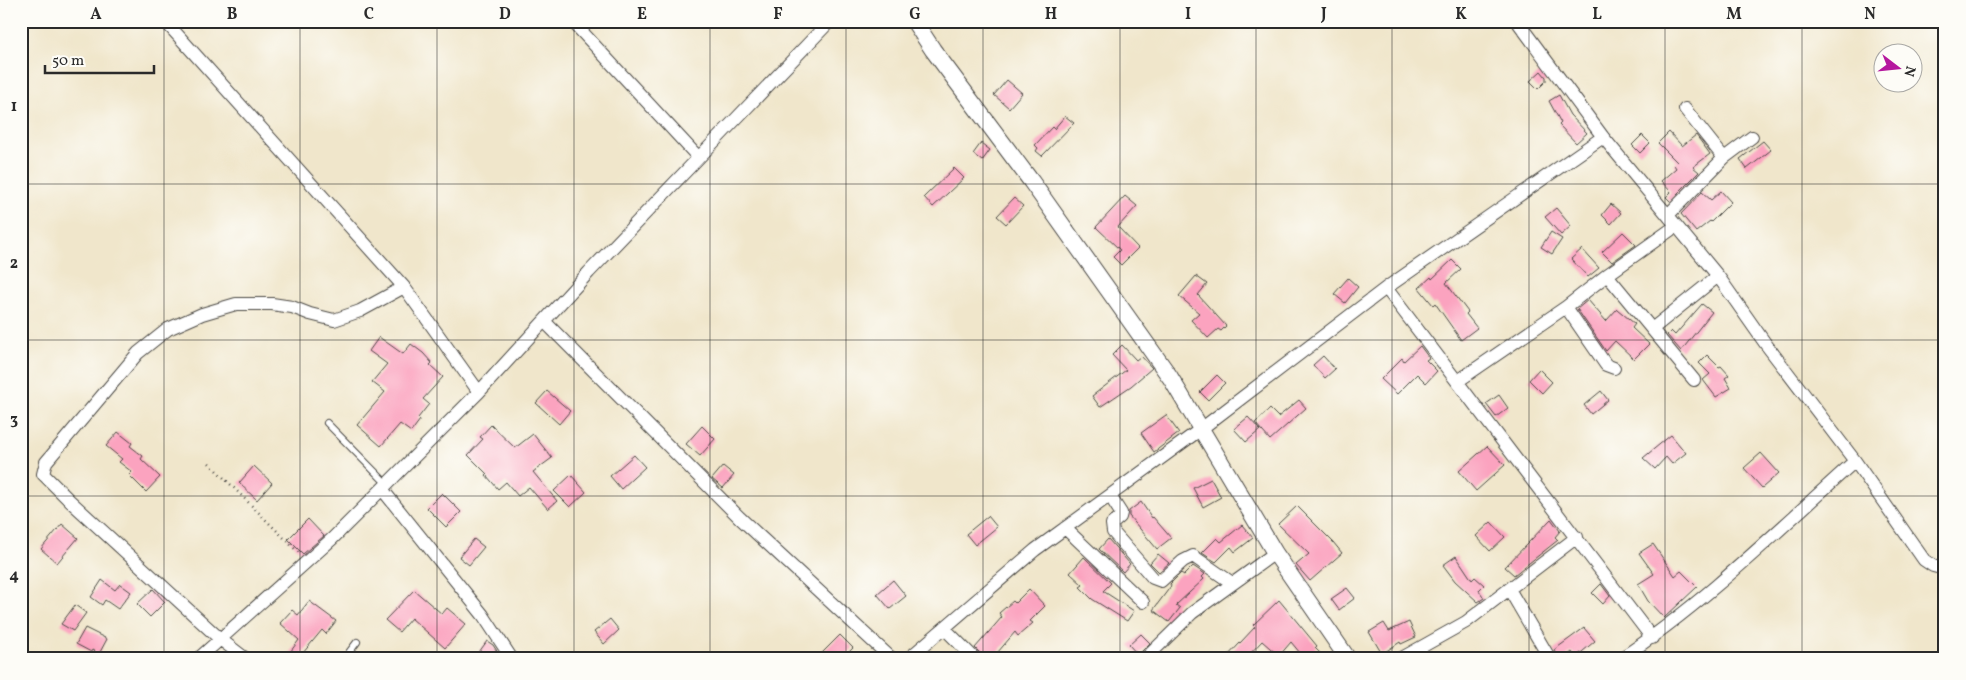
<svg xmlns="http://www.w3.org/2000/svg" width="1966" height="680" font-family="Vollkorn,serif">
	<rect width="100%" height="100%" fill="#fdfcf7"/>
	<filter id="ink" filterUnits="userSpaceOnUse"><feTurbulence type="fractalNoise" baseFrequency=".02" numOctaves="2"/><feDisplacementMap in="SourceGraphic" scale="10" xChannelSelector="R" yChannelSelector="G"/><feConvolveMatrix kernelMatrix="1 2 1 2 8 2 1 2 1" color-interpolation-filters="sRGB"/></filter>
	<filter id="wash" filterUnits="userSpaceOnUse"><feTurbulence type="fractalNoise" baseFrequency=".0096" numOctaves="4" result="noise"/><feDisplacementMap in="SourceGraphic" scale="20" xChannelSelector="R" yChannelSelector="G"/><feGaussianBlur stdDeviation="1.12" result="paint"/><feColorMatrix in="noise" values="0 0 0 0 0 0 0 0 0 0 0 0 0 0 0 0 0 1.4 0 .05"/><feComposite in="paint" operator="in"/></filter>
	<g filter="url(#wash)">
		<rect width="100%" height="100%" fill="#f0e6cb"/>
		<g id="blocks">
			<!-- building -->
			<path fill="#fba3bf" d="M1541 71 1546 77V81L1538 89 1530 81Z
				M1007 80 1022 93 1009 108 994 95Z
				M1559 95 1570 115 1587 133 1576 143 1559 125 1561 123 1549 101Z
				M1065 116 1074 123 1042 156 1036 151 1038 148 1035 145 1052 127 1054 129Z
				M1669 132 1682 146 1696 135 1710 154 1693 167 1699 172 1670 201 1666 197 1671 192 1661 181 1676 168 1674 165 1677 162 1658 143Z
				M1642 135 1650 143 1640 153 1632 145Z
				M1763 141 1771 150 1747 169 1740 159Z
				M981 143 990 150 982 161 973 154Z
				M954 168 964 178 933 207 924 197Z
				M1721 191 1731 202 1711 222 1710 221 1696 232 1681 214 1702 192 1711 200Z
				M1125 196 1137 206 1118 227 1138 248 1121 265 1113 257 1120 250 1096 227Z
				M1014 198 1023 206 1006 224 997 216Z
				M1611 204 1621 213 1611 224 1602 215Z
				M1556 208 1571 226 1561 235 1545 217Z
				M1551 232 1562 239 1552 254 1541 247Z
				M1623 232 1636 245 1612 262 1602 252Z
				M1582 249 1599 268 1588 277 1571 259Z
				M1452 260 1461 269 1446 283 1468 312 1466 314 1477 328 1461 340 1435 303 1433 305 1419 288 1431 277 1432 279Z
				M1196 276 1207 284 1198 295 1226 326 1221 331 1218 329 1208 338 1191 320 1199 313 1179 296Z
				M1348 278 1358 287 1345 303 1334 294Z
				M1588 300 1606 321 1617 309 1635 324 1632 328 1649 344 1634 359 1615 341 1606 351 1577 309Z
				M1702 304 1712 312 1681 351 1667 335 1671 331 1675 335Z
				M379 337 403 354 411 344 423 353 432 363 430 365 443 377 423 399 429 404 418 418 420 420 411 432 400 424 381 446 357 425 385 392 372 382 387 364 369 351Z
				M1122 345 1136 360 1141 356 1152 368 1131 386 1100 407 1092 396 1126 370 1112 355Z
				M1420 346 1429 358 1426 360 1437 371 1426 383 1417 374 1397 394 1381 379 1402 358 1404 361Z
				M1707 355 1719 367 1721 366 1729 375 1725 378 1731 388 1716 397 1703 380 1710 374 1699 363Z
				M1323 356 1335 369 1325 378 1313 365Z
				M1539 369 1552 382 1542 393 1529 380Z
				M1217 375 1225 383 1208 400 1200 392Z
				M547 391 570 411 559 424 536 403Z
				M1601 391 1608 400 1591 414 1584 405Z
				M1499 395 1508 408 1496 417 1486 404Z
				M1299 400 1306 408 1270 440 1255 423 1270 409 1278 417Z
				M1166 415 1179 433 1154 452 1141 433Z
				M1248 417 1260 430 1246 442 1234 429Z
				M491 425 515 448 533 434 552 458 533 472 557 501 548 509 529 487 518 496 506 482 498 489 486 475 487 474 468 455 483 439 480 437Z
				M702 426 715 439 700 456 686 444Z
				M118 432 132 443 130 446 143 456 141 459 160 477 146 492 129 475 132 472 119 462 122 459 106 446Z
				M1671 435 1686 453 1672 464 1666 457 1655 469 1643 458Z
				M1487 446 1505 465 1476 491 1459 471Z
				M1761 453 1779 473 1762 488 1744 468Z
				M634 455 645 467 621 489 610 476Z
				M254 466 272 483 257 500 239 483Z
				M723 466 734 475 723 488 712 479Z
				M571 475 586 492 570 507 554 491Z
				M1211 479 1221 497 1203 507 1193 488Z
				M442 493 461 512 446 527 427 508Z
				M1141 502 1152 518 1153 517 1171 538 1157 549 1129 516V511Z
				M1297 506 1333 542 1342 553 1310 581 1296 565 1309 554 1278 524Z
				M988 516 997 527 975 545 966 534Z
				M308 519 324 536 303 554 288 539Z
				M1551 519 1560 531 1555 537 1558 540 1514 575 1505 567Z
				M1491 522 1505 537 1490 551 1476 536Z
				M62 524 78 538 57 563 41 549Z
				M1242 525 1253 538 1235 552 1231 547 1216 562 1202 553 1217 538 1221 542Z
				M474 539 484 547 469 565 459 557Z
				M1108 539 1130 564 1123 572 1099 549Z
				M1653 544 1675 576 1681 571 1697 587 1664 618 1648 601 1638 584 1654 574 1639 553Z
				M1158 554 1169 563 1159 572 1150 563Z
				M1456 556 1472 580 1475 577 1484 585 1479 590 1484 598 1478 602 1455 581 1443 565Z
				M1084 557 1111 583 1103 591 1134 611 1127 621 1092 599 1080 587 1083 585 1070 573Z
				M1193 566 1205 574 1202 577 1204 579 1176 605 1180 608 1169 622 1153 610 1171 586 1170 584 1181 573 1184 575Z
				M102 580 115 590 120 584 131 592 118 609 105 600 102 605 91 597Z
				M893 580 906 596 890 609 877 594Z
				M1601 584 1610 596 1603 604 1592 593Z
				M1347 588 1355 598 1339 610 1331 599Z
				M153 589 165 602 150 617 137 604Z
				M1029 589 1045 606 1030 621 1033 623 1018 636 1015 632 992 659H983L981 654 975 648 1002 617 999 613 1013 601 1015 603Z
				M414 590 442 614 447 608 466 624 445 648 411 618 399 632 385 620Z
				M1279 600 1317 646 1315 648 1326 659H1305L1291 642 1279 656 1262 641 1245 659H1225L1255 627 1253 625Z
				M309 601 336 621 326 634 322 630 298 659H285L299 640 280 623 292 610 298 615Z
				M75 605 86 613 73 631 61 624Z
				M610 619 619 630 604 644 594 632Z
				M1409 622 1416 637 1401 644 1400 642 1382 654 1369 632 1384 623 1389 631Z
				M85 628 107 639 99 654 92 650 91 652 76 644Z
				M1584 628 1595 641 1576 657 1572 652 1563 659H1558L1554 650Z
				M1141 634 1150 643 1138 655 1129 645Z
				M840 635 853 648 842 659H816Z
				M487 641 493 645 502 659H474Z"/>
		</g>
	</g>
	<g filter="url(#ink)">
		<use href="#blocks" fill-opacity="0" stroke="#494743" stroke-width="1"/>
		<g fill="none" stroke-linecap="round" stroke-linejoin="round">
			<!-- service casing -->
			<g stroke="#494743" stroke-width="8">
				<path id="service" d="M327 423 387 484
					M344 659 357 642"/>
			</g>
			<!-- minor casing -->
			<g stroke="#494743" stroke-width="14">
				<path id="minor" d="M165 21 404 287 479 392
					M572 21 698 157
					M1517 21 1603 137 1718 276 1765 343 1855 461 1924 560 1933 566 1945 569
					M1685 109 1724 158
					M1668 215 1724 158 1752 137
					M1607 275 1694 380
					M1386 288 1652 638
					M1566 307 1606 365 1614 368
					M544 321 740 518 892 659
					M1652 329 1718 276
					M1458 381 1566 307 1607 275 1676 226
					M382 489 483 615 512 659
					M1110 496 1121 513 1120 517 1112 524 1113 532 1153 578 1161 581 1183 561 1193 556 1232 583
					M1065 528 1143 602
					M1509 589 1550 659
					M944 628 975 659
					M198 659 332 539 479 392 589 272 830 21
					M246 659 220 639 70 501 43 474 46 462 138 353 168 329 202 314 236 304H272L292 307 310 314 334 320 360 311 404 287
					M908 659 1035 550 1201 429 1386 288 1603 137
					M1145 659 1192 613 1275 553
					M1400 659 1466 622 1577 537
					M1620 659C1706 602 1779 529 1855 461"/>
			</g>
			<!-- tertiary casing -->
			<g stroke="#494743" stroke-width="18">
				<path id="tertiary" d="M914 21 933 50 1031 181 1170 377 1275 553 1348 659"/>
			</g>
			<!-- path -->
			<path stroke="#494743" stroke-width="2.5" stroke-dasharray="1 4" stroke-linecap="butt" d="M209 463 299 553"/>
			<!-- service -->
			<use href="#service" stroke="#fff" stroke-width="6"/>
			<!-- minor -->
			<use href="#minor" stroke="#fff" stroke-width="12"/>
			<!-- tertiary -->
			<use href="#tertiary" stroke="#fff" stroke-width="16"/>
		</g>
	</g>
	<!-- grid -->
	<path fill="none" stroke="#2b2b2b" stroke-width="1" stroke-opacity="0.55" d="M164 21V659M300 21V659M437 21V659M574 21V659M710 21V659M846 21V659M983 21V659M1120 21V659M1256 21V659M1392 21V659M1529 21V659M1665 21V659M1802 21V659M21 184H1945M21 340H1945M21 496H1945"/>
	<!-- margin -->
	<rect width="1966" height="680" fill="none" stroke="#fdfcf7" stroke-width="55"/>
	<!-- north arrow -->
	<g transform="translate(1898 68) rotate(106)"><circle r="24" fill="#fdfcf7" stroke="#a9a8a5"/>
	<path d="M0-4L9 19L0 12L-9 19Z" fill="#b5179e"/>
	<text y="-8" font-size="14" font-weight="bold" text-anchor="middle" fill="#2b2b2b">N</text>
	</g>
	<!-- scale -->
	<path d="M45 65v8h109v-8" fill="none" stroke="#2b2b2b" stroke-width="2.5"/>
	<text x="52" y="65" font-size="15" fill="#2b2b2b" stroke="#fdfcf7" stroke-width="4" paint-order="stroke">50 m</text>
	<rect x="28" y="28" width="1910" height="624" fill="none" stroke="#2b2b2b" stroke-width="2"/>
	<g font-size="16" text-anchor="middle" font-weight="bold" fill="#2b2b2b">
		<text x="96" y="19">A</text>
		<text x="232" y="19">B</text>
		<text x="369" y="19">C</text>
		<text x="505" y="19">D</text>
		<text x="642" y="19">E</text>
		<text x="778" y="19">F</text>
		<text x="915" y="19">G</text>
		<text x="1051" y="19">H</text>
		<text x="1188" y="19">I</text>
		<text x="1324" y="19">J</text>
		<text x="1461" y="19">K</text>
		<text x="1597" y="19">L</text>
		<text x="1734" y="19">M</text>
		<text x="1870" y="19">N</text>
		<text x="14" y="111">1</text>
		<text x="14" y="268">2</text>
		<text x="14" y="424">3</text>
		<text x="14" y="580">4</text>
	</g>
</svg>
